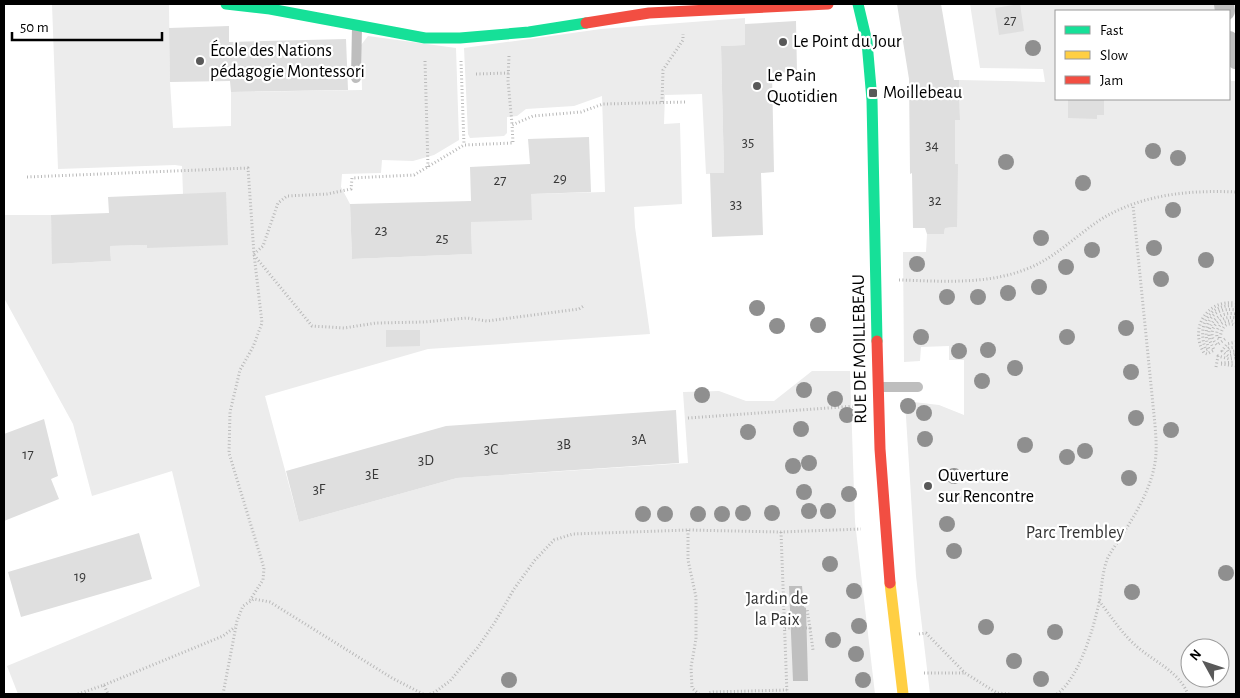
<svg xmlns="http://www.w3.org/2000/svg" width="1240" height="698" font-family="'Alegreya Sans',sans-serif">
	<rect width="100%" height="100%" fill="#fff"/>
	<!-- green -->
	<path fill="#ececec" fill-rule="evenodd" d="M52 4H169L170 82 173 128 231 126V92L362 90 361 45 368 36 456 48 459 140 434 155 413 161 382 160 381 173 342 174 341 187 350 204 352 259 472 254 471 222 531 194 605 192 602 96 574 106 526 109 517 116 507 117V133L504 136 470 138 468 134 464 48 601 29 745 18V45L721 46 724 173 706 174 702 94 665 95 664 124 680 123 682 204 634 207 635 227 650 334 428 349 265 396 299 522 457 478 688 463 683 392 719 391 746 401H774L812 371H850L855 522 875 694H18L7 666 200 586 172 471 92 496 73 424 4 298V215H51L53 264 111 261 110 246 147 245V248L183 194 182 166 175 165 58 169Z
		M970 4H1216L1217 11H1056V99H1229V76L1231 81H1236V694H930L916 576 905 401 939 405 964 415V360H949V346L921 347 920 361 904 362 903 252H926L927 234H944L945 228 957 227V164H955V120L960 119 959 80 1045 82 1043 69 980 68ZM1190 648H1220V678H1190Z"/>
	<!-- water -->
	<path fill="#bfbfbf" d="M789 586H802L804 607 806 608 808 681H793Z"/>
	<!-- building -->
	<path fill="#dfdfdf" d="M897 4H941L954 80H959L960 120H955V164H958L957 227 945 228 944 234H927L925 228H913L912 173 910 174 909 79Z
		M1020 4 1024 31 999 35 995 8Z
		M796 21 797 72 772 73 774 172 761 173 763 235 712 237 710 173H724L721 46 745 45V24Z
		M229 26V42L346 39 348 90 231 92 230 81 170 82 169 28Z
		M1068 99H1104V115H1097V119L1068 118Z
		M589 137 591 192 531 194 532 220 471 222 472 254 352 259 350 204 471 201 470 167 530 164 528 139Z
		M226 192 228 245 147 248V245L110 246 111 261 52 264 51 215 109 213 108 197Z
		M386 330H420V346L386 347Z
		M676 410 679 463 457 478 299 522 286 471 446 426Z
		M44 419 58 476 51 479 59 499 4 521V434Z
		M139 533 152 579 21 617 8 572Z"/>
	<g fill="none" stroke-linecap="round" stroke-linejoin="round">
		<!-- path -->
		<path stroke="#b9b9b9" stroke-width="3" stroke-dasharray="1 2.5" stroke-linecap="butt" d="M509 56 508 81 512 124
			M425 61 428 167
			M461 61 464 145
			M476 74 509 73
			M662 102 663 70 683 40V34
			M27 177 248 168 254 254 262 323 253 347 240 370 230 412 229 453 264 568 263 580 250 600
			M254 254 263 246 278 203 287 196 327 194 351 189 352 178 414 175 464 145 513 143 512 125 533 116 581 112 603 104 686 102
			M254 255 312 326 344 328 376 323 424 322 467 318 487 321 579 309 585 305
			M899 280C940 281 984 285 1024 270 1055 259 1076 235 1103 218 1144 194 1190 190 1236 192
			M1236 303C1207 299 1189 328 1204 353L1207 354 1214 350C1212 345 1209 341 1209 335 1208 320 1223 311 1236 314
			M1236 306C1209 303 1196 326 1206 350L1209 349C1201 327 1210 306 1236 310
			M1236 322C1224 318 1215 326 1217 338L1220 339C1221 329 1225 320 1236 326
			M1225 339 1217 345C1204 331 1219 314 1236 318
			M1236 342 1227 344 1222 351 1228 356 1236 354
			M1236 347 1229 348 1227 350 1228 352 1236 351
			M1236 362 1220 363 1221 364 1236 366
			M1216 367 1218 356 1229 359 1236 358
			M688 418 855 406
			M688 530V560L696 597V639L691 667 692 688 699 694
			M781 532 787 694
			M1099 601C1111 616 1120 631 1134 644 1152 661 1178 670 1188 694
			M785 628H810L807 609
			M810 628 813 650
			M919 634 926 633 965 673 997 693 1010 694
			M924 673H964
			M104 685 223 636 235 627
			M78 694 104 685 108 694
			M223 694 237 621 243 606 254 599 270 602 392 678 423 694
			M430 694 435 692 450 681 478 647 495 622 514 589 535 560 554 540 573 534 688 530 781 532 861 529
			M707 694V693L713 692 787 690
			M1057 694C1079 678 1093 630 1099 603 1102 587 1102 572 1108 557 1126 528 1149 498 1155 463 1157 450 1156 438 1155 425L1133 205"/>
		<!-- lane -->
		<path stroke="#bebebe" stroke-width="10" d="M356 78 357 26
			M879 387H918"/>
		<!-- street -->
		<path stroke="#bebebe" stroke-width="20" d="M1224 4 1225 11
			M1229 41 1236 59"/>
		<!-- fast -->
		<path stroke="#16e098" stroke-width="11" d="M226 4 270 9 425 38H460L529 32 586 23
			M858 4 867 42 872 100 877 341"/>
		<!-- slow -->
		<path stroke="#ffcf43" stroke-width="11" d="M890 583 903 694"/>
		<!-- jam -->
		<path stroke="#f24e42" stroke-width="11" d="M586 23 649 13 828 4
			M877 341 880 449 890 583"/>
	</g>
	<!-- trees -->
	<g fill="#8f8f8f">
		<circle cx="1033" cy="48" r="8"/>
		<circle cx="1153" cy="151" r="8"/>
		<circle cx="1178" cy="158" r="8"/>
		<circle cx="1006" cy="162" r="8"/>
		<circle cx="1083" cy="183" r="8"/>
		<circle cx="1173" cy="210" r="8"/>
		<circle cx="1041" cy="238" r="8"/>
		<circle cx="1154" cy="248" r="8"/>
		<circle cx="1092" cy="250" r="8"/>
		<circle cx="1206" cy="260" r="8"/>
		<circle cx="917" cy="264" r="8"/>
		<circle cx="1066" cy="267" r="8"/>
		<circle cx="1161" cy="279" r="8"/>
		<circle cx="1039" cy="287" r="8"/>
		<circle cx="1008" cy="293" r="8"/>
		<circle cx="947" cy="297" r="8"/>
		<circle cx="978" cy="297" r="8"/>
		<circle cx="757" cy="308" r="8"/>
		<circle cx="818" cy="325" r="8"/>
		<circle cx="777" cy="326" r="8"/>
		<circle cx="1126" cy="328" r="8"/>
		<circle cx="921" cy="337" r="8"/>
		<circle cx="1067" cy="337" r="8"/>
		<circle cx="988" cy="350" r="8"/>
		<circle cx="959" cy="351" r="8"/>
		<circle cx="1015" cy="368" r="8"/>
		<circle cx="1131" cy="372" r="8"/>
		<circle cx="982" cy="381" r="8"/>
		<circle cx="804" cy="390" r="8"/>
		<circle cx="702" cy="395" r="8"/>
		<circle cx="835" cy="399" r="8"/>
		<circle cx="908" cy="406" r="8"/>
		<circle cx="924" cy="413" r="8"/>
		<circle cx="847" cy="415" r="8"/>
		<circle cx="1136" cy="418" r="8"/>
		<circle cx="801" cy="429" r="8"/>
		<circle cx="1171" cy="430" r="8"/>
		<circle cx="748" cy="432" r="8"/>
		<circle cx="925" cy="439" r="8"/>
		<circle cx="1025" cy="445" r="8"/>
		<circle cx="1085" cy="451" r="8"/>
		<circle cx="1067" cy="457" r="8"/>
		<circle cx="809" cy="463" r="8"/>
		<circle cx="793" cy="466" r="8"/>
		<circle cx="954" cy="476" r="8"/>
		<circle cx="1129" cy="478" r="8"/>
		<circle cx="804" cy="492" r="8"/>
		<circle cx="849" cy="494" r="8"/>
		<circle cx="809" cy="511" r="8"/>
		<circle cx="828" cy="511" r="8"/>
		<circle cx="743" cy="513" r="8"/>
		<circle cx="772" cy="513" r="8"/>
		<circle cx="643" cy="514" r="8"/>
		<circle cx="665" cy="514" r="8"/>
		<circle cx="698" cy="514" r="8"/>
		<circle cx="722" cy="514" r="8"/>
		<circle cx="947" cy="524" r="8"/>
		<circle cx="954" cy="551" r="8"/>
		<circle cx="830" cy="564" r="8"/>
		<circle cx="1226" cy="573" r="8"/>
		<circle cx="854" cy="591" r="8"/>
		<circle cx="1132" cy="592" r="8"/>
		<circle cx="859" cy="626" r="8"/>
		<circle cx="986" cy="627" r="8"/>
		<circle cx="1055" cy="632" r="8"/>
		<circle cx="833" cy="640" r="8"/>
		<circle cx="856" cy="654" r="8"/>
		<circle cx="1014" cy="661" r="8"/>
		<circle cx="1041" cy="679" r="8"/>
		<circle cx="509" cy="680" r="8"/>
		<circle cx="863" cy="680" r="8"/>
	</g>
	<!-- markers -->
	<g fill="#595959" stroke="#fff" stroke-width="2">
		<circle cx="783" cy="42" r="5"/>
		<circle cx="200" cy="61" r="5"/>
		<circle cx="757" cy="86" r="5"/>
		<rect x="868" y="88" width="10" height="10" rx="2.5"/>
		<circle cx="928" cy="486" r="5"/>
	</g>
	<g text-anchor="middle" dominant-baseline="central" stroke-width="4.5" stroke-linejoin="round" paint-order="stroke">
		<!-- number labels -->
		<g font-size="15" fill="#383838">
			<text x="1010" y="20">27</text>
			<text x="748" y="142">35</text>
			<text x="932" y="145">34</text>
			<text x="560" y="178">29</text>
			<text x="500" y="180">27</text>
			<text x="935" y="200">32</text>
			<text x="736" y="204">33</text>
			<text x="381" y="230">23</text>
			<text x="442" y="238">25</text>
			<text x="639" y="439">3A</text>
			<text x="564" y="444">3B</text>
			<text x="491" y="449">3C</text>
			<text x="28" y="454">17</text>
			<text x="426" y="460">3D</text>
			<text x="372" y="474">3E</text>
			<text x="319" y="489">3F</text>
			<text x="80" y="576">19</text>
		</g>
		<!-- poi labels -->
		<g font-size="18" fill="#000" stroke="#fff" text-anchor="start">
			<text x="793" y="42">Le Point du Jour</text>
			<text x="210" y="51">École des Nations<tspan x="210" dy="21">pédagogie Montessori</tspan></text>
			<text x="767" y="76">Le Pain<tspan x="767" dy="21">Quotidien</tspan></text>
			<text x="883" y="93">Moillebeau</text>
			<text x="938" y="476">Ouverture<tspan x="938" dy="21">sur Rencontre</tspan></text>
		</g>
		<!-- street labels -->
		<g font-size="18" fill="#000" stroke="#fff">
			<text transform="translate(860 349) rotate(-91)">RUE DE MOILLEBEAU</text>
		</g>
		<!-- park labels -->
		<g font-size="18" fill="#333" stroke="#fff">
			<text x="1075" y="533">Parc Trembley</text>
			<text x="777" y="599">Jardin de<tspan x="777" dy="21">la Paix</tspan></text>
		</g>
	</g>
	<!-- border -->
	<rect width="1240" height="698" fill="none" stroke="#000000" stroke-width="10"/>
	<!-- legend -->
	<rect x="1055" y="10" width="175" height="90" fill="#ffffff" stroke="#999999"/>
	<rect x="1065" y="26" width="25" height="8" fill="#16e098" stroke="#999999"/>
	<text x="1100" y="35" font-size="15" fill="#000000">Fast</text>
	<rect x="1065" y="51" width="25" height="8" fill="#ffcf43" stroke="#999999"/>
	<text x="1100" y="60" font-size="15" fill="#000000">Slow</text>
	<rect x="1065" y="76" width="25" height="8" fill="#f24e42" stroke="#999999"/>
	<text x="1100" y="85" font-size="15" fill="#000000">Jam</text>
	<!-- north arrow -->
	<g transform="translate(1205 663) rotate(310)"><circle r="24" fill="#ffffff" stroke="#999999"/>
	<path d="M0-4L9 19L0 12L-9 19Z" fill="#595959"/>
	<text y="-8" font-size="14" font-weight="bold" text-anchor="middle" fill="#000000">N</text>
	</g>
	<!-- scale -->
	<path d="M12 32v8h150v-8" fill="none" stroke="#000000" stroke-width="2.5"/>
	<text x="20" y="32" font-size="15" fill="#000000" stroke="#ffffff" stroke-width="4" paint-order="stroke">50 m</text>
</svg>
